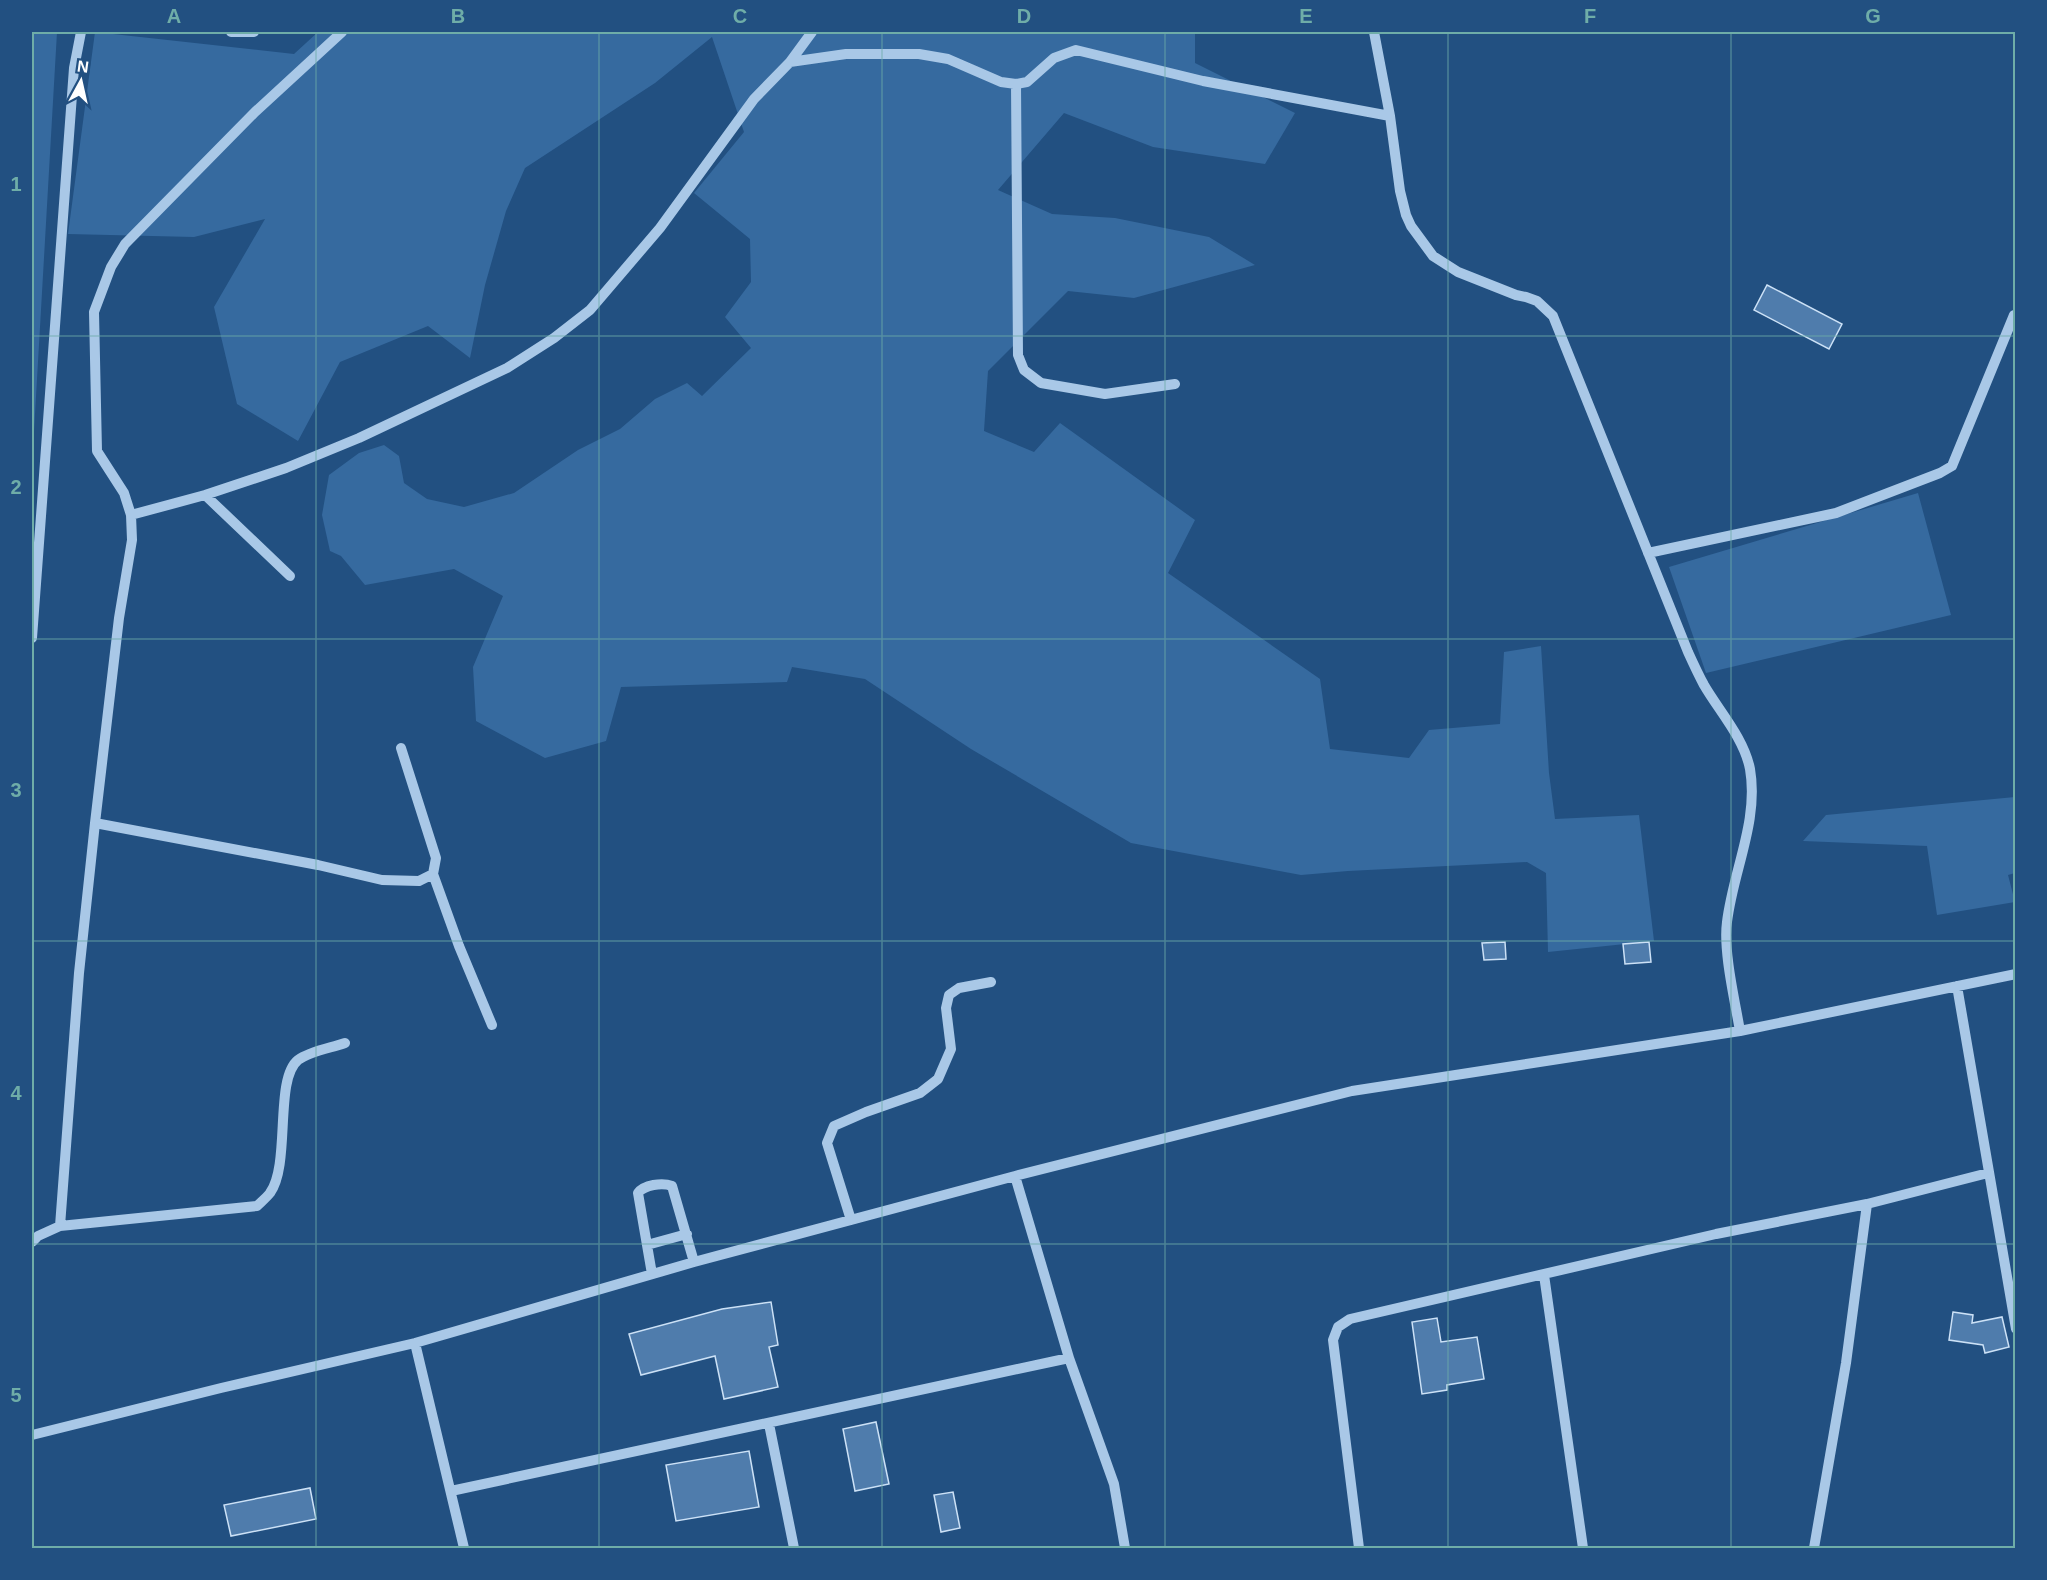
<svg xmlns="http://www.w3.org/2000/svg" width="2047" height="1580" font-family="Arial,sans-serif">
	<rect width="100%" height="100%" fill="#225081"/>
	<!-- green -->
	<path fill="#366a9f" d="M32 32H57L32 466Z
		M95 32 294 54 318 32H1195V63L1295 113 1265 164 1153 147 1064 113 998 190 1052 214 1115 218 1209 237 1255 265 1134 298 1068 291 988 371 984 431 1034 452 1060 423 1195 520 1168 573 1320 679 1330 749 1409 758 1429 730 1500 724 1504 652 1541 646 1549 773 1555 819 1639 815 1654 941 1548 952 1546 873 1527 862 1348 871 1301 875 1131 843 971 749 865 679 792 667 787 682 621 687 606 741 545 758 476 721 473 667 503 596 454 569 365 585 341 556 330 551 322 515 329 475 359 453 384 445 399 456 404 483 427 499 464 507 514 493 578 450 620 429 655 399 687 383 702 396 751 348 725 317 751 282 750 239 694 193 744 132 712 37 655 83 525 168 506 211 485 285 470 358 428 326 340 362 298 441 237 404 214 307 265 219 194 237 68 234Z
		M1918 493 1951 615 1706 673 1669 567Z
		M2015 797V873L2008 875 2015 902 1937 915 1927 846 1803 841 1826 815Z"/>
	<!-- building -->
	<path fill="#4f7cac" stroke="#cce1f6" stroke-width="1.5" d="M1767 285 1842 324 1829 349 1754 310Z
		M1505 942 1506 959 1484 960 1482 943Z
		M1649 942 1651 962 1625 964 1623 944Z
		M771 1302 778 1345 769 1347 778 1387 724 1399 715 1356 641 1375 629 1334 722 1309Z
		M1953 1312 1973 1315 1972 1323 2002 1317 2009 1347 1985 1353 1983 1345 1949 1340Z
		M1437 1318 1441 1342 1477 1337 1484 1379 1447 1385V1390L1422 1394 1412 1322Z
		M876 1422 889 1484 855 1491 843 1429Z
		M749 1451 759 1507 676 1521 666 1465Z
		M310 1488 316 1519 231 1536 224 1505Z
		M953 1492 960 1528 941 1532 934 1495Z"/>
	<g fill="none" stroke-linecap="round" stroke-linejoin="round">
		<!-- minor -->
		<path stroke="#a9c8e7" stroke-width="10" d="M231 32H254
			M1374 32 1390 116 1400 191 1406 215 1411 226 1433 256 1458 272 1516 295 1526 297 1537 301 1553 316 1688 652C1693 663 1698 674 1704 685 1719 711 1744 738 1750 769 1759 821 1733 871 1727 922 1723 951 1735 1001 1740 1031
			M790 62 846 54H919L948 59 1001 82 1016 84 1027 82 1054 58 1076 50 1203 81 1390 116
			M1016 84 1018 355 1024 370 1041 383 1105 394 1175 384
			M205 495 290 576
			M131 515 205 495 286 468 359 438 507 368 554 338 590 310 660 228 754 99 790 62 812 32
			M1648 553 1836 513 1940 473 1952 466 2014 315
			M32 638 74 68 81 32
			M401 748 436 858 433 874 459 946 492 1025
			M95 823 318 865 382 880 419 881 433 874
			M1957 986 2016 1329
			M1015 1176 1069 1358 1114 1484 1125 1548
			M851 1220 827 1143 834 1126 866 1112 920 1093 938 1079 951 1049 946 1008 949 995 959 988 991 982
			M60 1226 79 973 95 823 119 618 132 540 131 515 124 493 97 451 94 312 111 267 125 244 255 112 342 32
			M32 1242 38 1236 60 1226 257 1206C261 1202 266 1198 270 1193 291 1164 274 1079 298 1060 310 1051 331 1048 345 1043
			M647 1245 687 1234
			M652 1274 638 1193C644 1185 662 1182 672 1186L694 1262
			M1544 1275 1583 1548
			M415 1343 464 1548
			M769 1424 794 1548
			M32 1435 221 1388 415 1343 694 1262 1015 1176 1352 1091 1740 1031 2016 974
			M451 1491 1069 1358
			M1359 1548 1333 1340 1338 1327 1350 1319 1716 1234 1867 1204 1988 1173
			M1814 1548 1846 1363 1867 1204"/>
	</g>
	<!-- grid -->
	<path fill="none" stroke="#6fada8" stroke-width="1.5" stroke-opacity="0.55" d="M316 32V1548M599 32V1548M882 32V1548M1165 32V1548M1448 32V1548M1731 32V1548M32 336H2016M32 639H2016M32 941H2016M32 1244H2016"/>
	<!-- border -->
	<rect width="2047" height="1580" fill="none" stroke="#225081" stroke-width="66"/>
	<!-- north arrow -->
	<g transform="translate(81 81) rotate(8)" stroke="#225081" stroke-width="4.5" paint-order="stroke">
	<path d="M0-4.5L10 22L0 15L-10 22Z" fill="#ffffff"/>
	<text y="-9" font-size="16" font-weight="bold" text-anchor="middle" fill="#ffffff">N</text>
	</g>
	<rect x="33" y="33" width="1981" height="1514" fill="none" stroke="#6fada8" stroke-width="2"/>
	<g font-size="20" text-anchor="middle" font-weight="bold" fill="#6fada8">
		<text x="174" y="23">A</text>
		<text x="458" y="23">B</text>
		<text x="740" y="23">C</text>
		<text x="1024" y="23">D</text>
		<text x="1306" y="23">E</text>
		<text x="1590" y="23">F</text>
		<text x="1873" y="23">G</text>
		<text x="16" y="191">1</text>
		<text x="16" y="494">2</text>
		<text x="16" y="797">3</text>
		<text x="16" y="1100">4</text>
		<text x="16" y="1402">5</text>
	</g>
</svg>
